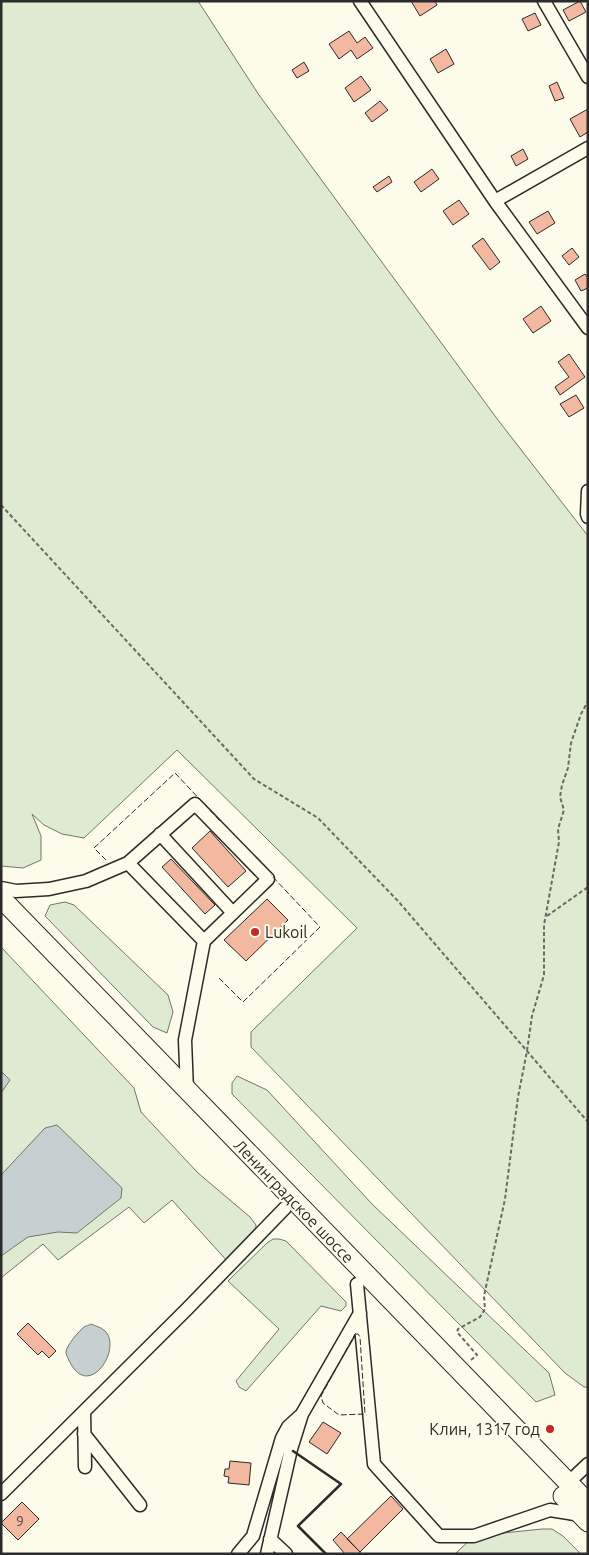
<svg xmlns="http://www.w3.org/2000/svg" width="589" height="1555" font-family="Ubuntu,sans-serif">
	<rect width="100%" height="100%" fill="#fdfbea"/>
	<!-- green -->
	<path fill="#deebd1" stroke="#74746e" d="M1 1H198L259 95 498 420 588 536V1387H584L565 1373 251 1047V1032L357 928 177 750 84 838 62 834 44 825 32 814 41 836V860L23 868 1 866Z
		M65 902 74 905 168 995 173 1012 167 1033 153 1027 45 916 50 905Z
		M1 947 134 1088 141 1112 198 1173 250 1217 256 1225 255 1234 228 1262 172 1200 144 1223 129 1207 58 1260 43 1244 1 1278Z
		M237 1076 267 1090 372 1204 549 1373 555 1395 536 1402 232 1094V1083Z
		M273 1239H279L286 1241 346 1302V1306L341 1311 321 1306 246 1391 239 1387 236 1381 279 1329 228 1281 267 1243Z
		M542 1529H552L563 1536 581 1554H455L474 1536Z"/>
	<!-- water -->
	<path fill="#c7d0d0" stroke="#74746e" d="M1 1071 10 1080 1 1093Z
		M57 1125 122 1188 121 1198 77 1233 58 1232 28 1237 1 1256V1175L45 1128Z
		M91 1324C95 1326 101 1327 105 1331 122 1347 92 1397 72 1366 70 1362 66 1356 66 1352 66 1346 79 1331 84 1327 85 1326 90 1325 91 1324Z"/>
	<!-- building -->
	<path fill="#f2b8a0" stroke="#2b2b2b" d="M411 1H435L437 5 420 16Z
		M580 1 586 12 569 21 563 10Z
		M535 13 541 25 528 31 522 19Z
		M349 31 357 43 365 37 373 48 357 59 351 50 339 59 329 44Z
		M446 49 454 64 438 73 430 59Z
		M304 62 309 71 297 78 292 70Z
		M361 76 371 90 354 102 345 88Z
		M557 82 564 98 555 101 549 86Z
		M380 101 388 110 372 122 365 113Z
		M588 109V132L580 137 570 119Z
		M523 149 528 159 516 166 511 156Z
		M432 169 439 179 421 192 414 182Z
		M389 176 392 182 377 192 373 187Z
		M459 200 469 214 453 225 443 211Z
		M548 211 555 223 537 234 529 222Z
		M483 238 500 262 490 270 472 246Z
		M572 248 579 257 569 265 562 256Z
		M585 274 588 278V288L581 291 575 280Z
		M541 306 551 321 533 333 523 319Z
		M569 354 585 377 560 395 555 387 569 377 558 362Z
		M576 395 584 408 569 417 560 404Z
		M210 831 246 871 228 887 192 848Z
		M171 859 215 905 205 914 162 867Z
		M267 899 288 920 246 961 224 940Z
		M28 1323 56 1351 49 1358 42 1351 38 1355 17 1334Z
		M323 1422 341 1433 327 1454 309 1442Z
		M230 1461 251 1463 249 1485 228 1483 229 1477 224 1476 225 1469H229Z
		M391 1496 403 1509 360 1552 347 1539Z
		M22 1502 39 1519 18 1540 1 1523Z
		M341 1532 360 1552V1554H345L333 1540Z"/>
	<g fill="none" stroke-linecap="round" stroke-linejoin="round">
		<!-- minor casing -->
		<g stroke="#2b2b2b" stroke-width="15">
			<path id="minor" d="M360 1 495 201 588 328
				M544 1 588 77
				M495 201 588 148
				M588 491 587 514 588 517
				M160 834 233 913
				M128 863 204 941
				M1 888 16 891 49 889 86 881 128 863 195 804 268 879 204 941 185 1040 187 1091
				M357 1284 374 1464 439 1536H474L550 1510 581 1515
				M84 1412 85 1467
				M84 1434 140 1505
				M568 1483 588 1464
				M1 1494 187 1309 285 1208
				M270 1539 286 1554
				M238 1554 253 1536 282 1438 288 1427 300 1416
				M267 1554 291 1449 302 1414 360 1313"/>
		</g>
		<!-- highway casing -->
		<g stroke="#2b2b2b" stroke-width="21">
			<path id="highway" d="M1 898 588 1503
				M563 1496 588 1522"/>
		</g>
		<!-- path -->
		<path stroke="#6a6964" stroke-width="2" stroke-dasharray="4 2.5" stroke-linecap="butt" d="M1 505 254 779 318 818 398 901 588 1122
			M547 916 588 887
			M471 1360 477 1355 457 1332 458 1329 480 1317 485 1309 484 1296 505 1199 518 1097 527 1051 532 1016 544 975V925L559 842 558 829 564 810 560 797 562 785 568 768 571 743 581 714 588 701"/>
		<!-- minor -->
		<use href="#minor" stroke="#fdfbea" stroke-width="12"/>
		<!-- highway -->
		<use href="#highway" stroke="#fdfbea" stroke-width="19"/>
		<!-- fence -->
		<path stroke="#2b2b2b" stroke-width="1" stroke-dasharray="6 2.5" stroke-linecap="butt" d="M106 860 94 848 175 773 221 822
			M219 978 243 1002 320 927 271 875
			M355 1334H358L360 1337 365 1414 339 1415 323 1403 321 1396Z"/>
		<!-- wall -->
		<path stroke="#2b2b2b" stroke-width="2.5" d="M293 1451 341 1484 298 1526 326 1554"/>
	</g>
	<!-- markers -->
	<g fill="#c62828" stroke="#fdfbea" stroke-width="2">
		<circle cx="255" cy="932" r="5"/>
		<circle cx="550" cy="1429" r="5"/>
	</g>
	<g text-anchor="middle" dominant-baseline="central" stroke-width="4" stroke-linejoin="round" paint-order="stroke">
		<!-- number labels -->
		<g font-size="14" fill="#5d4e48">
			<text x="20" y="1521">9</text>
		</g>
		<!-- poi labels -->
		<g font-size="16" fill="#2b2b2b" stroke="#fdfbea" text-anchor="start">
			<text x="265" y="932">Lukoil</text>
			<text x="540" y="1429" text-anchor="end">Клин, 1317 год</text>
		</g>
		<!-- street labels -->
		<g font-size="16" fill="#2b2b2b" stroke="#fdfbea">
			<text transform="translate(294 1201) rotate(46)">Ленинградское шоссе</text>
		</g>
	</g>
	<!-- border -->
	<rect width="589" height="1555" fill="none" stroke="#2b2b2b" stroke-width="5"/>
</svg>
